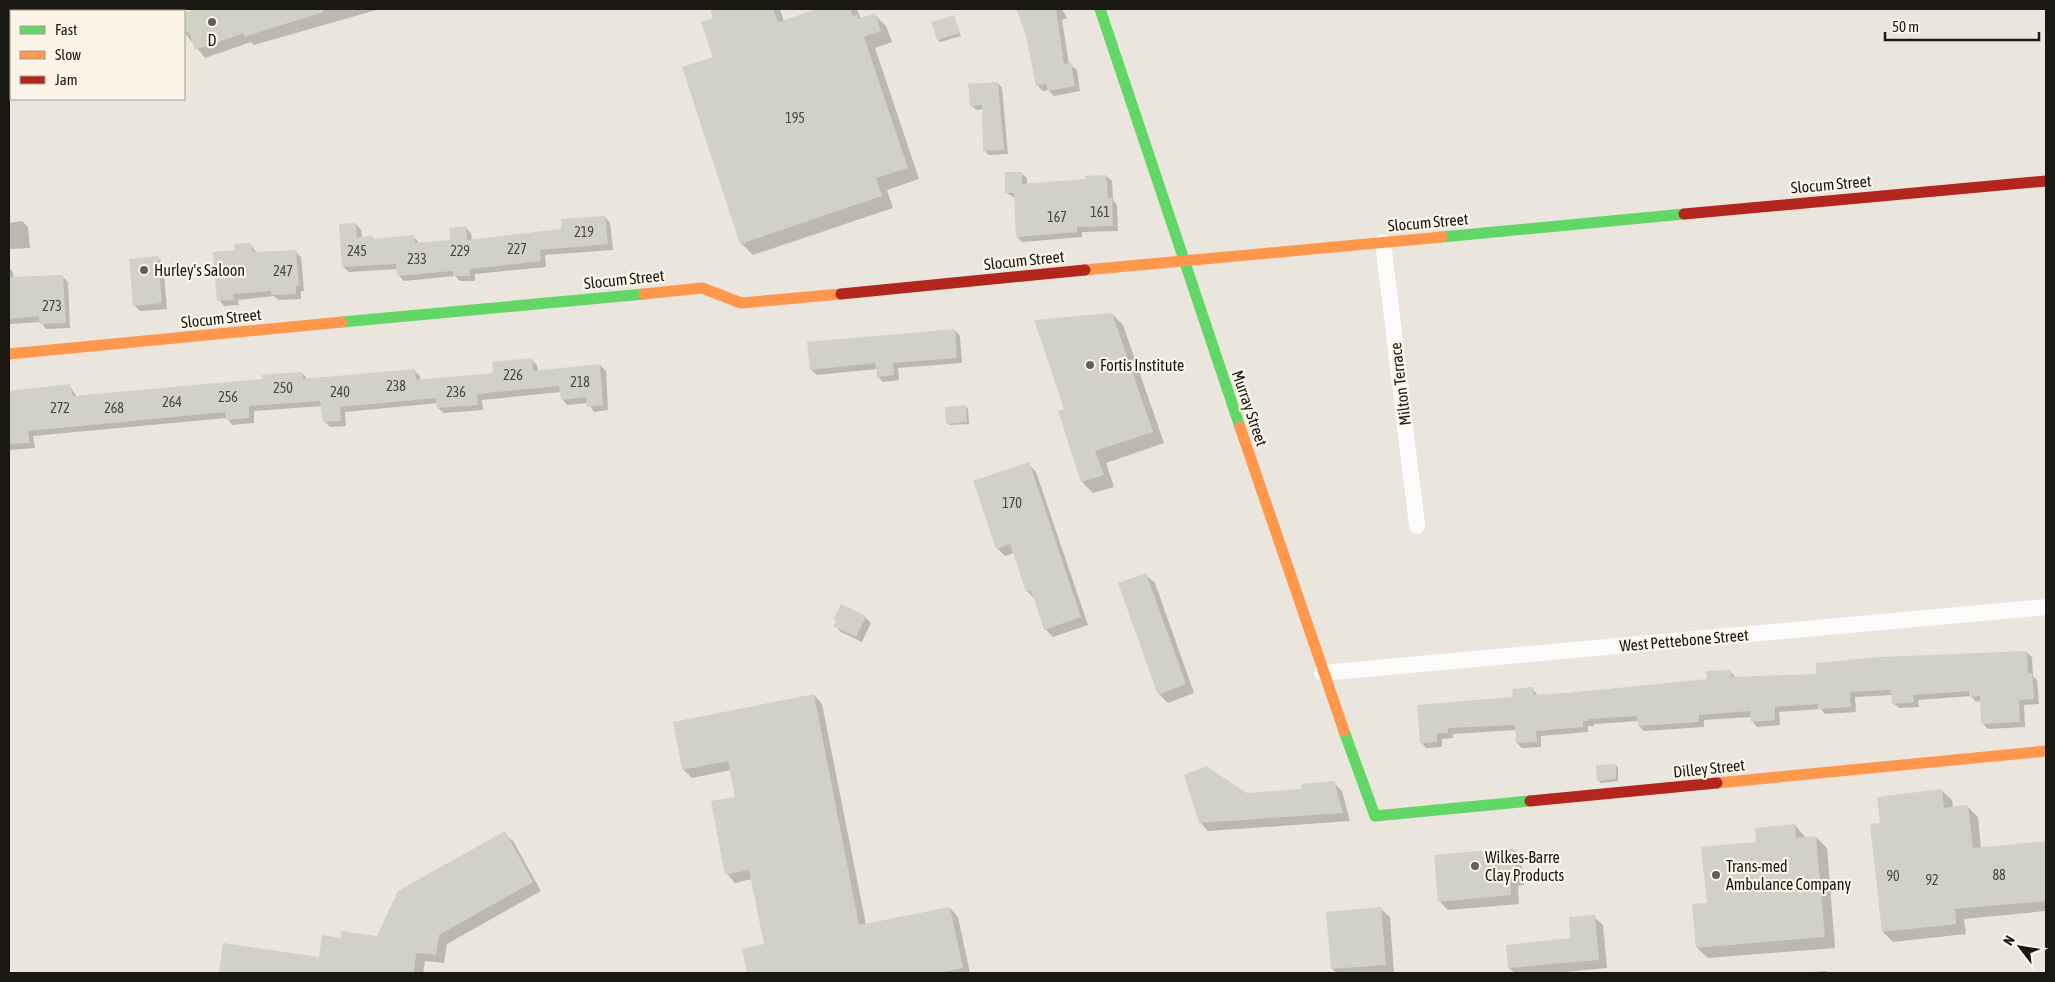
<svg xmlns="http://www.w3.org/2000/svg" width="2055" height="982" font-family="'Asap Condensed',sans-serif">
	<rect width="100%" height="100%" fill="#eae6de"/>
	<!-- shadow -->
	<path fill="#0003" d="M200 9H380L254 45 251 42 205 58 184 32V14Z
		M718 9H780L784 21 818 9H857L861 19 875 15 886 26 892 42 875 48 919 179 887 190 893 208 753 255 741 243 715 58 714 19 712 11Z
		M1017 9H1062L1067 18 1062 20 1069 64 1077 70 1080 91 1054 96 1048 90 1043 91 1037 85 1026 32Z
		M954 17 961 36 940 42 938 40Z
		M998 83 1002 88 1008 154 989 155 985 151 983 109 976 110 971 105Z
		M1021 173 1027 178V184L1086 180 1106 176 1112 181 1113 200 1117 205 1118 231 1082 232V237L1022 242 1017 237 1015 198 1007 193Z
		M605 217 610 223 613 250 545 255 546 267 475 274V281H460L455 276 404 281 398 275 397 269 349 272 343 267 356 224 361 230 362 238 372 237 375 240 414 237 420 244 451 241 466 228 471 233 472 240 563 230Z
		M22 221 28 227 30 248 9 249V223Z
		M250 244 257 253 295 251 301 257 304 291H301V299L278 300 274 296 238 300 239 305 224 306 219 300 236 251Z
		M157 257 163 263 167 309 140 311 135 306Z
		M9 268 13 272 14 278 62 276 68 282 70 328 46 329 41 322 9 324Z
		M1112 314 1123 325 1164 443 1106 463 1114 487 1093 493 1082 482 1066 410Z
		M955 330 960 336 962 363 898 368 899 380 883 382 877 376V369L817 375 811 370Z
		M531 359 537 365 538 372 600 365 606 371 608 410 594 412 588 403 567 405 562 399 561 392 482 400 483 410 444 413 438 408V403L345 412 346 426 330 427 324 421 322 406 254 411V423L232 425 227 418 33 436 35 448 9 450V392L69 385 77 397 264 380 302 373 307 379 414 370 420 376V381L494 374Z
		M965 406 968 409 969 424 950 425 947 423Z
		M1028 464 1036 472 1088 625 1053 637 1045 629 1035 599 1027 591 1014 553 1005 556 997 548Z
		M1146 575 1155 583 1194 693 1168 703 1159 694Z
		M865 617 871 623 862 642 841 632 835 626Z
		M2026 652 2032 657 2033 676 2037 680 2039 704 2024 705 2025 727 1988 729 1983 724 1981 701 1976 702 1971 696 1918 700 1919 707 1899 708 1893 703V695L1855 697 1856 712 1825 714 1821 709 1779 712 1780 725 1757 727 1752 721 1751 717 1704 720V727L1644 731 1639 726V721L1594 724V726H1588V732L1541 736V747L1522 748 1517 743 1516 730 1453 734V738L1442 739V747L1426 748 1421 742 1419 706 1514 698 1533 689 1538 696 1708 680 1730 671 1736 678 1818 675Z
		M814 695 822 704 866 925 950 908 958 917 970 973H748L743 950 765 945 752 879 735 883 727 874 737 798 731 770 692 778 683 769Z
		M1615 765 1618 767V781L1601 783 1598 780Z
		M1333 782 1342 791 1350 821 1208 831 1200 822 1246 795 1304 790Z
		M1941 790 1952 800 1953 808 1968 807 1978 817 1981 849 2046 843V911L1964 919 1966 934 1893 942 1883 932 1881 824Z
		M1795 825 1806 838 1816 837 1827 848 1835 948 1708 958 1697 948 1708 904Z
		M504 833 513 841 541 891 447 944 444 963 425 961 423 973H220L224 945 320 959 342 940 377 937Z
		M1513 849 1521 858 1524 885 1518 886 1519 904 1448 910 1440 902Z
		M1381 909 1390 917 1394 973H1337L1332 969Z
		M1594 917 1603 925 1607 968 1554 973H1515L1509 968 1572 939Z
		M1826 971 1829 973H1801Z"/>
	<!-- building -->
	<path fill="#d2d1c5" d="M196 9H322L323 12 244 37V33L195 50 189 32 184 33V13Z
		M710 9H773L778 22 818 9H850L853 16 857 15 858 19 875 13 881 31 864 37 908 168 876 178 882 196 740 244 682 67 713 57 701 22 713 18Z
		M1016 9H1056L1064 64 1071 63 1075 86 1048 91 1046 84 1036 86 1025 32Z
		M954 15 960 33 937 40 931 22Z
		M998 82 1004 150 983 151 982 105 970 106 968 84Z
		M1005 172H1022V184L1085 179V176L1106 175 1108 198H1112L1113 226 1077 227V232L1016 237 1014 193H1005Z
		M605 216 608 244 540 250 541 261 470 269V276H453V271L397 276 396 264 342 267 339 224 356 223 357 237 373 236V239L414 235 415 243 450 240 449 228 466 226 467 240 561 229V219Z
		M250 243 253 252 296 250 299 286H296V294L271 295V291L233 294 234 300 217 301 213 252 235 250 234 244Z
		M158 256 162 303 133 306 129 259Z
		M63 275 66 323 40 324 39 316 9 319V277Z
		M1112 313 1153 432 1095 451 1104 475 1081 482 1058 411 1064 409 1034 320Z
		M955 329 957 358 893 363 894 375 878 377 875 363 810 370 807 342Z
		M532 358 533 371 600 364 603 405 587 407 586 397 561 400 559 386 477 394 478 405 437 408 436 398 340 407 341 421 323 422 320 401 249 406V418L226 420 225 412 28 431 30 443 9 444V391L70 384 73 396 262 379V375L271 374 302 372 303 379 415 369 416 380 493 373 492 362Z
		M966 405 967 422 946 424 945 407Z
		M1029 462 1081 617 1044 630 1031 590 1026 592 1010 544 996 549 973 481Z
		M1146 573 1186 684 1158 695 1118 583Z
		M841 604 866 616 856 637 833 626 836 621 833 619Z
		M2027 651 2028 674 2032 673 2034 699 2019 700 2020 722 1981 724 1980 696 1969 697V691L1913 695 1914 702 1892 704 1891 690 1850 692 1851 707 1818 709V704L1775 707V720L1751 722 1750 711 1699 715V722L1638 726 1637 716 1589 719V721H1583V727L1536 731 1537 742 1516 743 1515 725 1448 728V733L1437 734V742L1420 743 1417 705 1513 697 1512 689 1533 687 1534 695 1568 693 1707 679 1706 671 1731 670V677L1816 674V663L1880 657Z
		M814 694 859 925 950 907 963 968 938 973H747L742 949 764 944 749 870 725 875 711 801 735 797 728 761 682 770 673 722Z
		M1616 764V779L1597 781 1596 765Z
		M1206 766 1247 793 1302 789 1301 784 1334 781 1343 813 1199 823 1184 775Z
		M1942 789 1944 808 1968 805 1973 848 2046 841V901L1955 909 1956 924 1882 932 1870 824 1880 823 1877 797Z
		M1795 824 1796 838 1816 836 1825 937 1696 948 1692 904 1707 903 1701 847 1756 842 1755 828Z
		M505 831 533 882 439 935 436 955 416 953 414 973H219L223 943 319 957 322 935 341 938V931L377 936 398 891Z
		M1513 848 1516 877H1510L1511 895 1438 902 1434 855Z
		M1381 907 1386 965 1331 969 1326 912Z
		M1595 915 1599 960 1508 968 1506 945 1570 938 1569 917Z"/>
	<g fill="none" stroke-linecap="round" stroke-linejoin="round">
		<!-- street -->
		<path stroke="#fcfbfa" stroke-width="16" d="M1383 242 1417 526
			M1322 673 2046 607"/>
		<!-- fast -->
		<path stroke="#63d668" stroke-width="11" d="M1100 9 1240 427
			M1442 237 1684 214
			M342 322 644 294
			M1344 731 1375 816 1530 801"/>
		<!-- slow -->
		<path stroke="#ff974d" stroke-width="11" d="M1085 270 1442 237
			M644 294 702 288 741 303 841 294
			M9 354 342 322
			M1240 427 1344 731
			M1717 783 2046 751"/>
		<!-- jam -->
		<path stroke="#b3261e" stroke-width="11" d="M1684 214 2046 181
			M841 294 1085 270
			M1530 801 1717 783"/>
	</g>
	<!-- markers -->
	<g fill="#63605a" stroke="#fbf4e7" stroke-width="2">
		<circle cx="212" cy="22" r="5"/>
		<circle cx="144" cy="270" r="5"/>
		<circle cx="1090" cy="365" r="5"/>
		<circle cx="1475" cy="866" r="5"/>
		<circle cx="1716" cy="875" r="5"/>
	</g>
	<g text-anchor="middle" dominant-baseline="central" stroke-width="4.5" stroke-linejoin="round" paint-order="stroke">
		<!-- number labels -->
		<g font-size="14" fill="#494740">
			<text x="795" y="118">195</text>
			<text x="1100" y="212">161</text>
			<text x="1057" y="217">167</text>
			<text x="584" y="232">219</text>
			<text x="517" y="249">227</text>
			<text x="357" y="251">245</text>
			<text x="460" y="251">229</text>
			<text x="417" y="259">233</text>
			<text x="283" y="271">247</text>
			<text x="52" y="306">273</text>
			<text x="513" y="375">226</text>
			<text x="580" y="382">218</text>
			<text x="396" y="386">238</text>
			<text x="283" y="388">250</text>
			<text x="340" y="392">240</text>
			<text x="456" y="392">236</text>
			<text x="228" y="397">256</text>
			<text x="172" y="402">264</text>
			<text x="60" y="408">272</text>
			<text x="114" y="408">268</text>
			<text x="1012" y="503">170</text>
			<text x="1999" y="875">88</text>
			<text x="1893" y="876">90</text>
			<text x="1932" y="880">92</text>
		</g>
		<!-- poi labels -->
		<g font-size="16" fill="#1a1813" stroke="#fbf4e7" text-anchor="start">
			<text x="212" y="40" text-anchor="middle">D</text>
			<text x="154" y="270">Hurley's Saloon</text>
			<text x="1100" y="365">Fortis Institute</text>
			<text x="1485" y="857">Wilkes-Barre<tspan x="1485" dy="18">Clay Products</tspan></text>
			<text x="1726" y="866">Trans-med<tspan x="1726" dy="18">Ambulance Company</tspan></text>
		</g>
		<!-- street labels -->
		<g font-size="16" fill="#1a1813" stroke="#fbf4e7">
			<text transform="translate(1831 184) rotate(-5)">Slocum Street</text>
			<text transform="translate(1428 222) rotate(-5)">Slocum Street</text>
			<text transform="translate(1024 260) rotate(-6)">Slocum Street</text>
			<text transform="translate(624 279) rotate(-6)">Slocum Street</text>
			<text transform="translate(221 318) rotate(-6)">Slocum Street</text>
			<text transform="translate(1400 384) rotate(-97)">Milton Terrace</text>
			<text transform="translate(1250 408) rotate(71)">Murray Street</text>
			<text transform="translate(1684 640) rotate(-5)">West Pettebone Street</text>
			<text transform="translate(1709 768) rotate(-6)">Dilley Street</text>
		</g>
	</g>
	<!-- border -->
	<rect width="2055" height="982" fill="none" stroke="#1a1813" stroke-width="20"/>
	<!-- legend -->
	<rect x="10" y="10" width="175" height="90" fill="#fbf4e7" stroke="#a19c92"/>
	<rect x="20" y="26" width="25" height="8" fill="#63d668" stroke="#a19c92"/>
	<text x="55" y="35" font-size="15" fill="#1a1813">Fast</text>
	<rect x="20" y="51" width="25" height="8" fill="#ff974d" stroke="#a19c92"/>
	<text x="55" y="60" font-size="15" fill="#1a1813">Slow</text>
	<rect x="20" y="76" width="25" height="8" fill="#b3261e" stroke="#a19c92"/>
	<text x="55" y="85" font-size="15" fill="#1a1813">Jam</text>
	<!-- north arrow -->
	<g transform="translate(2020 947) rotate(301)" stroke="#fbf4e7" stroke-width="4" paint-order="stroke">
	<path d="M0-4L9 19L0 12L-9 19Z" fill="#1a1813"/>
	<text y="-8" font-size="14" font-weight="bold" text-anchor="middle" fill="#1a1813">N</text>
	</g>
	<!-- scale -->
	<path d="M1885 32v8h154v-8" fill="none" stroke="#1a1813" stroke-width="2.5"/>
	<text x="1892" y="32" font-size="15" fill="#1a1813" stroke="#fbf4e7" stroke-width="4" paint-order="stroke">50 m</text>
</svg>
